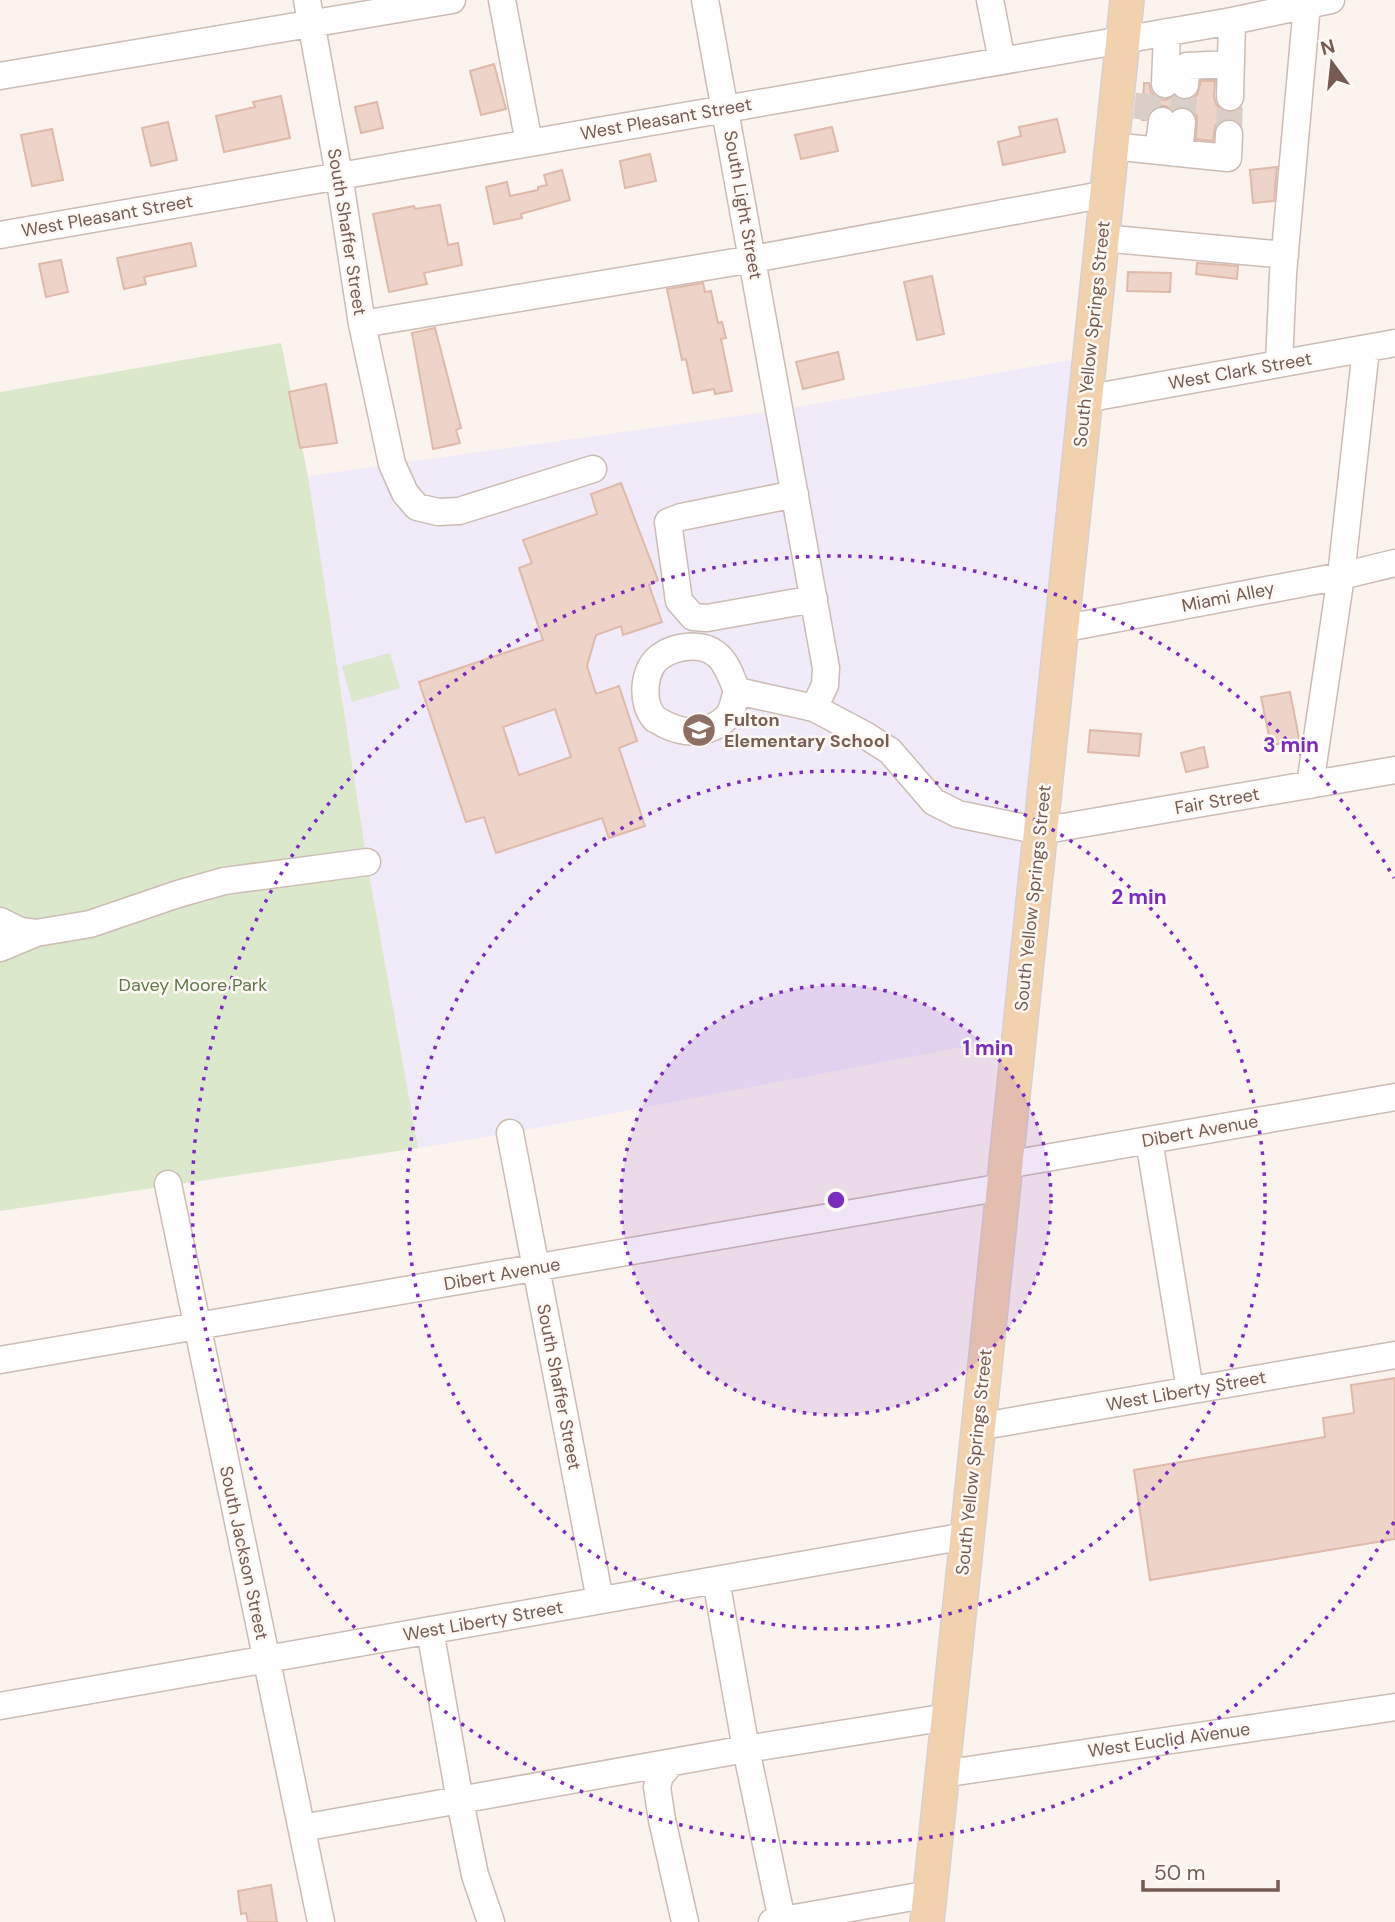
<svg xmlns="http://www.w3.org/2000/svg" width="1395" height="1922" font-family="'DM Sans',sans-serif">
	<rect width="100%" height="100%" fill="#fbf4ee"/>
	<!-- education -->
	<path fill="#f1eaf8" d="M1089 357 1020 1036 510 1133 418 1148 367 862 308 476 780 410Z"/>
	<!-- green -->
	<path fill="#dbe8cc" d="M281 343 308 476 367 862 418 1148 0 1211V392Z
		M390 653 400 688 352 702 342 666Z"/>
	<!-- building -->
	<path fill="#eed3c8" stroke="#dfb9aa" stroke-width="2" fill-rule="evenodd" d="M494 64 506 109 481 115 470 71Z
		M1201 81H1215L1214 97 1216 104 1221 110 1230 113 1241 108 1240 123 1230 118 1221 120 1215 126 1213 141 1196 139 1197 116 1192 110 1184 106 1173 110 1165 106H1157L1150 111 1146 120H1142L1144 83H1149L1151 92 1157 98 1165 100 1174 96 1184 101 1191 100 1197 95Z
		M281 96 290 138 224 152 216 116 255 107 253 102Z
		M377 102 383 128 361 133 355 107Z
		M1057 119 1065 152 1003 165 998 142 1021 136 1019 127Z
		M168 122 177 160 151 166 142 128Z
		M832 127 838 151 801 159 795 135Z
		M52 129 63 180 32 186 21 135Z
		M650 154 656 181 625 188 620 161Z
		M1277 167 1274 201 1253 203 1250 170Z
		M562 170 570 200 521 214 522 218 494 224 486 187 507 182 510 196 538 190V187L547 185 544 175Z
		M440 205 448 245 458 243 462 265 424 273 427 284 389 292 373 214 414 206 415 209Z
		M191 243 196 266 144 277 146 284 124 289 117 258Z
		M61 260 68 292 46 297 39 264Z
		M1197 263 1238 266 1237 279 1196 274Z
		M1128 272 1171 273 1170 292 1127 291Z
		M932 276 944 334 917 340 904 282Z
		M703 283 705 292 711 291 718 323 722 322 726 338 721 339 732 391 715 394 714 389 693 393 686 359 682 360 667 289Z
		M435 328 461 428 456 430 460 443 433 449 412 333Z
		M838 352 844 379 803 389 796 362Z
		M326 384 337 443 300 448 289 392Z
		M621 483 658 580 649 585 662 622 623 635 621 626 596 635 587 666 596 694 619 686 637 741 619 748 645 826 609 838 602 818 496 853 484 817 466 822 419 682 543 640 519 568 532 563 523 540 597 514 591 494ZM555 709 571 757 519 775 503 727Z
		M1290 692 1300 743 1282 747V743L1271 746 1261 697Z
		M1090 730 1141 734 1139 756 1088 752Z
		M1204 747 1208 767 1186 772 1181 753Z
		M1395 1378V1539L1150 1580 1134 1470 1325 1437 1323 1418 1354 1413 1351 1385Z
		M271 1885 277 1922H248L246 1913 241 1914 238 1891Z"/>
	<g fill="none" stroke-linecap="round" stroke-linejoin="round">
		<!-- minor-tunnel -->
		<path stroke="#dacec7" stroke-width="26" stroke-dasharray="26 13" stroke-linecap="butt" d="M1146 120 1150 83
			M1182 122 1185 85
			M1229 134 1230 97"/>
		<!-- minor casing -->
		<g stroke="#cdbcb4" stroke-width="29">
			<path id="minor" d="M307 0 339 175 362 324 392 464 405 493 417 507 438 512 459 511 593 469
				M502 0 529 143
				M705 0 826 668 825 685 814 708
				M990 0 1002 61
				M0 76 452 0
				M1165 84 1167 32
				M1185 85 1187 66 1231 64
				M1230 97 1232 21
				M1112 146 1179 153 1182 122
				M1158 150 1162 121
				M1179 153 1228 158 1229 134
				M0 235 1232 21 1331 0
				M1102 238 1285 255
				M362 324 753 259 1107 194
				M1279 364 1283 274 1307 5
				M1085 399 1395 343
				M795 494 681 517 668 522 679 601 693 617 707 618 814 599
				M1061 629 1341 576 1395 563
				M737 691C734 699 733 710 728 716 710 735 686 735 664 724 663 723 655 719 655 719 640 703 643 667 661 656 675 646 701 642 716 654 727 662 732 679 737 691L814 708 865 735 890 751 934 802 958 814 1040 831 1395 770
				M1310 785 1341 576 1366 349
				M0 921 20 931 36 933
				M0 948 36 933 90 924 178 894 224 881 367 862
				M510 1133 600 1600
				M1149 1140 1190 1390
				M1006 1165 1395 1097
				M168 1184 321 1922
				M0 1360 1003 1187
				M977 1427 1395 1355
				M716 1580 746 1749 782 1920
				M430 1630 460 1801 475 1875 491 1922
				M0 1706 966 1536
				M671 1763 660 1776 657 1787 662 1820 685 1922
				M942 1774 1395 1707
				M302 1828 746 1749 948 1717
				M772 1922 930 1894"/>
		</g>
		<!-- major casing -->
		<g stroke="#d8d1cf" stroke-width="36">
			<path id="major" d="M927 1922 1127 0"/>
		</g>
		<!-- minor -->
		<use href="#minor" stroke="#fff" stroke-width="26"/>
		<!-- major -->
		<use href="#major" stroke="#f2d2ae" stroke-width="33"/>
	</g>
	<!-- distance rings -->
	<circle cx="836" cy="1200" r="215" fill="#7b2cbf" fill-opacity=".12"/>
	<g fill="none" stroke="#7b2cbf" stroke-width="3.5" stroke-dasharray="3.5 7">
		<circle cx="836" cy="1200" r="215"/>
		<circle cx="836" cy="1200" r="429"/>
		<path d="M1394 1522A644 644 0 1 1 1394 878"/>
	</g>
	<!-- icons -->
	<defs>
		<g id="school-disc" transform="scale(1.75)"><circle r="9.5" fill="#8d6e63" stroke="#fef9f4"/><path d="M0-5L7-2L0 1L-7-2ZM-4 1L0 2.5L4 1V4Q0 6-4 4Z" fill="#fff"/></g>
	</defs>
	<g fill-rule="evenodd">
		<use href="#school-disc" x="699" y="730"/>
	</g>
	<g text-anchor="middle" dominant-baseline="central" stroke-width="5" stroke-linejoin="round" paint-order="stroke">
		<!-- street labels -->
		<g font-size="18" fill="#755b52" stroke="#fef9f4">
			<text transform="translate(666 119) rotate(-10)">West Pleasant Street</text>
			<text transform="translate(743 205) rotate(80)">South Light Street</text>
			<text transform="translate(107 216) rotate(-10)">West Pleasant Street</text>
			<text transform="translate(347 232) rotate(81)">South Shaffer Street</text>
			<text transform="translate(1092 334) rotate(-84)">South Yellow Springs Street</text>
			<text transform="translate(1240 371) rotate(-10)">West Clark Street</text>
			<text transform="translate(1228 597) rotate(-11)">Miami Alley</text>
			<text transform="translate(1217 801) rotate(-10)">Fair Street</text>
			<text transform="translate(1033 898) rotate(-84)">South Yellow Springs Street</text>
			<text transform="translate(1200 1131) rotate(-10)">Dibert Avenue</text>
			<text transform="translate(502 1274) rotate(-10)">Dibert Avenue</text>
			<text transform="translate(559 1387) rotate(79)">South Shaffer Street</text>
			<text transform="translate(1186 1391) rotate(-10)">West Liberty Street</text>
			<text transform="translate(974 1462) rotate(-84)">South Yellow Springs Street</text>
			<text transform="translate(244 1553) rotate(78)">South Jackson Street</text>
			<text transform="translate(483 1621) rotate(-10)">West Liberty Street</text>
			<text transform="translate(1169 1740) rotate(-8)">West Euclid Avenue</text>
		</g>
		<!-- education labels -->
		<g font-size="18" font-weight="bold" fill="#785e54" stroke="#fef9f4" text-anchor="start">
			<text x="724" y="720">Fulton<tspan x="724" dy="21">Elementary School</tspan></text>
		</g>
		<!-- park labels -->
		<g font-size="18" fill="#5d794b" stroke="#fef9f4">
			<text x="193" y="985">Davey Moore Park</text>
		</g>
	</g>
	<circle cx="836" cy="1200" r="10" fill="#7b2cbf" stroke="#fef9f4" stroke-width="3.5"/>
	<g font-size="21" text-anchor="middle" font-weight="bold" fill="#7b2cbf" stroke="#fef9f4" stroke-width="5" stroke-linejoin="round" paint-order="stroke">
		<text x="1291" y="752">3 min</text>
		<text x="1139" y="904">2 min</text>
		<text x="988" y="1055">1 min</text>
	</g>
	<!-- north arrow -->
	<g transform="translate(1332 63) rotate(345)" stroke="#fef9f4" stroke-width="5" paint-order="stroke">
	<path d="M0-5L12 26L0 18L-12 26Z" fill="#755b52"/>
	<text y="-10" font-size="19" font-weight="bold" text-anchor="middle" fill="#755b52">N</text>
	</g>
	<!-- scale -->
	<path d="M1143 1880v10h135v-10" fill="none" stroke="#755b52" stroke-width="3.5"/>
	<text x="1154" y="1880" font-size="21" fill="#755b52" stroke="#fef9f4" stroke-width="5" paint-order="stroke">50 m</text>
</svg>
